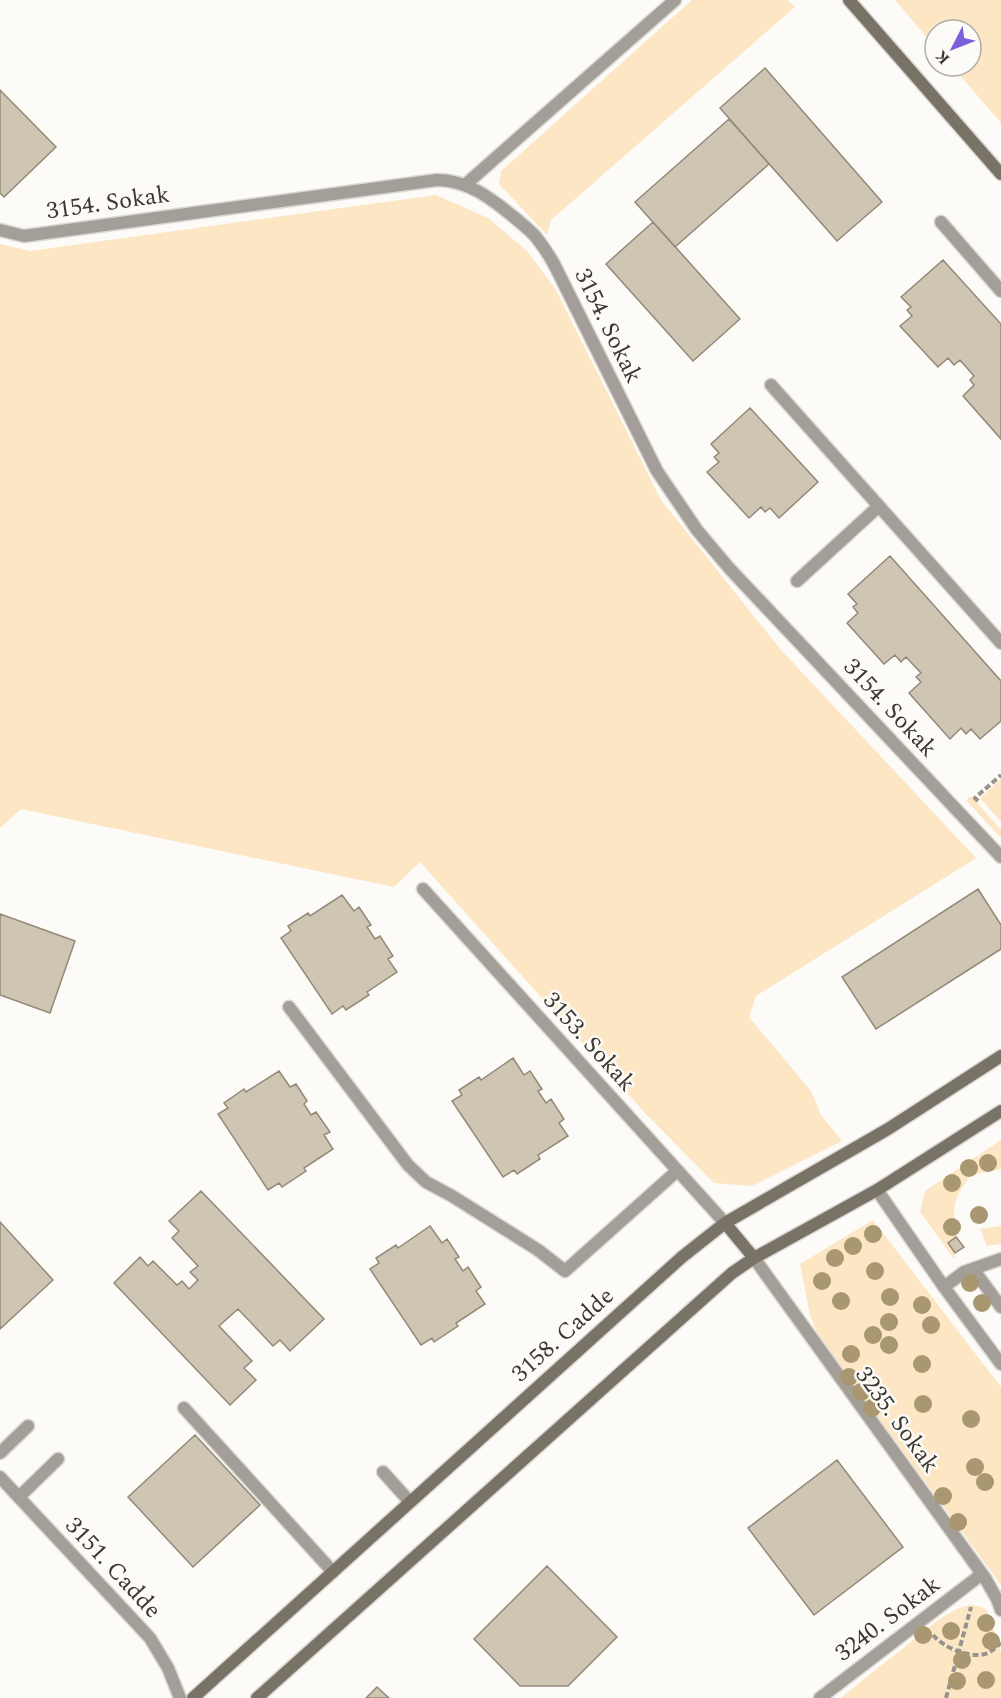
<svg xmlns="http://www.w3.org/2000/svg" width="1001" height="1698" font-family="Spectral,serif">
	<rect width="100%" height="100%" fill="#fdfbf8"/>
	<!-- green -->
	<path fill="#fce6c3" d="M692 0H788L795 7 551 220 547 235 499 184 501 171Z
		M895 0H1001V123L952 66H971V30H935V47Z
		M436 195 488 218 527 251 556 290 661 500 781 650 976 858 756 996 749 1017 811 1091 821 1115 842 1141 752 1186 714 1183 644 1112 420 862 394 887 21 809 0 828V244L30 251Z
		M1001 779V822L980 798Z
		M971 796 1001 830V838L966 800Z
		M1001 1140V1169L971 1175C952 1202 953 1204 956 1237L948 1243 955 1253 954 1259 920 1212 925 1191Z
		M873 1220 1001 1387V1585L831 1353 817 1333 810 1315 800 1264Z
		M1001 1226V1244L987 1246 980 1229Z
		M971 1605 982 1607 987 1611 999 1645 1001 1654V1698H841C860 1682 880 1666 900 1651 919 1636 947 1608 971 1605Z"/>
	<!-- building -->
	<path fill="#cfc5b3" stroke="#938978" stroke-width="1.5" d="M765 68 882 202 837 241 720 108Z
		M0 90 56 147 4 197 0 193Z
		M729 119 769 164 675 247 635 202Z
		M653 222 740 319 693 361 606 264Z
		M943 260 1001 324V439L963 396 974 385 970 380 974 376 960 360 954 365 948 358 938 367 900 326 912 316 907 310 911 307 901 297Z
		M750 408 818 482 779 518 770 508 765 512 761 507 749 518 707 472 719 462 714 457 719 453 711 444Z
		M890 556 1001 681V721L980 739 971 729 966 734 961 728 950 739 909 693 921 682 916 677 921 673 906 657 901 662 895 655 884 664 847 623 858 613 853 607 857 604 848 594Z
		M978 889 1001 925V949L876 1029 842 977Z
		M342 895 354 911 359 907 371 925 367 927 375 939 380 936 393 956 388 959 397 972 367 992 369 995 346 1010 343 1006 332 1014 281 938 291 931 288 926 308 913 310 916Z
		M0 914 75 941 50 1013 0 995Z
		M513 1058 524 1075 530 1071 542 1089 538 1091 546 1103 551 1099 564 1119 559 1123 568 1136 538 1155 540 1159 517 1174 514 1170 503 1177 452 1101 462 1095 459 1090 479 1077 481 1080Z
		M279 1071 290 1087 296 1084 307 1101 304 1104 311 1115 316 1112 330 1132 324 1135 333 1149 304 1168 306 1171 282 1187 279 1183 268 1190 218 1114 228 1108 224 1103 244 1089 246 1092Z
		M201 1191 324 1319 290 1351 280 1340 273 1346 238 1309 219 1326 252 1361 244 1368 256 1380 230 1405 114 1283 140 1257 148 1266 153 1261 177 1285 182 1281 189 1289 198 1280 190 1272 198 1266 172 1238 179 1231 169 1221Z
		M0 1222 53 1280 0 1329Z
		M430 1226 442 1243 447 1239 459 1257 455 1259 463 1271 468 1267 481 1287 476 1291 485 1304 456 1323 458 1326 434 1342 432 1338 421 1345 370 1269 379 1263 376 1258 396 1245 398 1248Z
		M956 1237 964 1247 955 1253 948 1243Z
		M195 1435 260 1505 193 1567 128 1497Z
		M837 1460 903 1547 814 1615 748 1528Z
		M547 1566 617 1637 568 1686H520L474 1639Z
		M377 1687 389 1698H366Z"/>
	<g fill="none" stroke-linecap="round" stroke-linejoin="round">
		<!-- lane casing -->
		<g stroke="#dad8d4" stroke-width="15">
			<path id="lane" d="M289 1007 408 1165 426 1182 452 1196 538 1250 565 1271 677 1171
				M973 1269 1001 1307
				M944 1287 964 1272 1001 1259
				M184 1408 333 1572
				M0 1453 28 1426
				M383 1472 410 1502
				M19 1497 58 1459"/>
		</g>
		<!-- street casing -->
		<g stroke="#dad8d4" stroke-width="15">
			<path id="street" d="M465 185 675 0
				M941 222 1001 291
				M0 230 24 236 437 180C468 180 492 199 515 218 522 224 530 230 536 237 543 246 549 255 554 264L657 471 697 530 729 568 1001 857
				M771 385 1001 643
				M797 581 879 506
				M423 889 725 1223
				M877 1190 944 1287 1001 1364
				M754 1258 985 1578 997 1599 1001 1610
				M0 1477 150 1638 168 1668 180 1698
				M820 1698 982 1574"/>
		</g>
		<!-- secondary casing -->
		<g stroke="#dad8d4" stroke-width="15">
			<path id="secondary" d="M849 0 1001 174
				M725 1223 754 1258
				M193 1698 682 1257 725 1223 888 1129 1001 1056
				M257 1698 732 1273 754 1258 877 1190 1001 1111"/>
		</g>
		<!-- path -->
		<path stroke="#96938e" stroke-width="4" stroke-dasharray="6 3" stroke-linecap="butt" d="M978 801 975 798 1001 775
			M933 1635C944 1648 969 1658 985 1654 992 1652 996 1647 1001 1643
			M946 1698 971 1607"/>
		<!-- lane -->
		<use href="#lane" stroke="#a39e97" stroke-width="12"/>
		<!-- street -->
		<use href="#street" stroke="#a39e97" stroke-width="12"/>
		<!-- secondary -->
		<use href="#secondary" stroke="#787267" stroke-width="12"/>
	</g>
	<!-- trees -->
	<g fill="#a89771">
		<circle cx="988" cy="1163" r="9"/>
		<circle cx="969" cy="1168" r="9"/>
		<circle cx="952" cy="1183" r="9"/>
		<circle cx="979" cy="1215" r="9"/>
		<circle cx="952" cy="1227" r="9"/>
		<circle cx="873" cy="1234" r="9"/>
		<circle cx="853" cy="1246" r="9"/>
		<circle cx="835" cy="1258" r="9"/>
		<circle cx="875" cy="1271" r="9"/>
		<circle cx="822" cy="1281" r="9"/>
		<circle cx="970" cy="1283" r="9"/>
		<circle cx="890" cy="1297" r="9"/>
		<circle cx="841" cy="1301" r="9"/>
		<circle cx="982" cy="1303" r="9"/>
		<circle cx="922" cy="1305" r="9"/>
		<circle cx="889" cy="1322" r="9"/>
		<circle cx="931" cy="1325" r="9"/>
		<circle cx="873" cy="1335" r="9"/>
		<circle cx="889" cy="1345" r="9"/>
		<circle cx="851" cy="1354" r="9"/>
		<circle cx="922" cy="1364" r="9"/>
		<circle cx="849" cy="1377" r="9"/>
		<circle cx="861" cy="1392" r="9"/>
		<circle cx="923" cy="1404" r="9"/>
		<circle cx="872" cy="1408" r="9"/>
		<circle cx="971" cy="1419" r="9"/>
		<circle cx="975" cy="1467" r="9"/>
		<circle cx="985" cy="1482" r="9"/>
		<circle cx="943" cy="1496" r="9"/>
		<circle cx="958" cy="1522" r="9"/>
		<circle cx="986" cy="1623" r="9"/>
		<circle cx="951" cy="1631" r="9"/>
		<circle cx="923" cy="1635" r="9"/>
		<circle cx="991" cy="1641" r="9"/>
		<circle cx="962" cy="1660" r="9"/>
		<circle cx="986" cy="1680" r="9"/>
		<circle cx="957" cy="1681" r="9"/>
	</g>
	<g text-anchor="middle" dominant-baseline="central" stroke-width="5" stroke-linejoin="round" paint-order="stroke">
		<!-- street labels -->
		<g font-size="24" fill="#3c3831" stroke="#fdfbf8">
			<text transform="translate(108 203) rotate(-8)">3154. Sokak</text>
			<text transform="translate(608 326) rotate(64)">3154. Sokak</text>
			<text transform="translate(890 708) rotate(47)">3154. Sokak</text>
			<text transform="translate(589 1042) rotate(48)">3153. Sokak</text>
			<text transform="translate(563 1335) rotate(-42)">3158. Cadde</text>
			<text transform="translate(897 1420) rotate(54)">3235. Sokak</text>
			<text transform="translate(113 1568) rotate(47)">3151. Cadde</text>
			<text transform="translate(888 1619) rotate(-37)">3240. Sokak</text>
		</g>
	</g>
	<!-- north arrow -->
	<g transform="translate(953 48) rotate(228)"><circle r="28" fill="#fdfbf8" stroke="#b0ada8" stroke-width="1.5"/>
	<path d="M0-4.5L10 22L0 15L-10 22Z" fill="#7c60db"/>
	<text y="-9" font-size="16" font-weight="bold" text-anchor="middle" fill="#3c3831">K</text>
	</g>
</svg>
